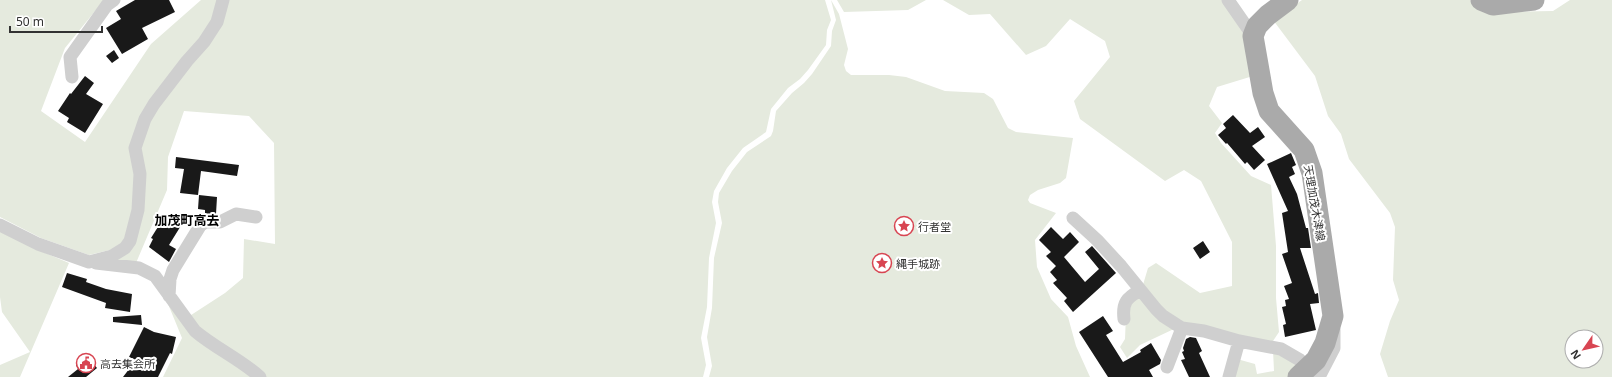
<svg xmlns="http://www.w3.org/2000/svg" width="1612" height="377" font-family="'Noto Sans','Noto Sans JP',sans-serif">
	<rect width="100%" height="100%" fill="#fff"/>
	<!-- green -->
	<path fill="#e5eade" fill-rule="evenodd" d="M0 0H104L65 48 41 111 85 142 151 44 201 0H218L213 20 200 39 150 101 135 174 133 210 126 239 118 248 89 255 41 238 0 217Z
		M227 0H825L831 20 827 30 826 45 808 70 800 79 788 88 771 109 766 132 743 148 727 168 714 191 712 202 716 223 709 258 707 307 701 338 706 365 703 377H265L204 334 188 317 225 293 243 278 244 239 275 244 274 143 249 116 184 111 168 157 167 190 136 263 114 262 129 251 140 148 149 121Z
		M831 0 839 14 848 49 844 65 846 71 851 75H889L906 77 945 91 984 93 993 99 1008 128 1016 132 1073 138 1066 178 1060 183 1038 190 1030 195 1028 200 1030 203 1056 213 1035 240 1037 267 1051 299 1068 317 1076 346 1090 377H709L712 366 707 337 712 308 714 258 722 223 718 202 719 193 732 171 747 152 771 136 773 131 776 111 792 93 804 83 812 74 831 46 832 31 836 20Z
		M837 0H926L908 10 844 12Z
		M943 0H1224L1245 34 1253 76 1217 87 1209 106 1222 123 1215 133 1221 143 1251 176 1271 185 1276 246V298L1279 332 1271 344 1178 323 1142 288 1148 268 1156 263 1200 293 1232 286V242L1201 181 1184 170 1165 181 1080 119 1074 101 1110 57 1105 41 1070 19 1046 46 1026 55 990 14 969 15Z
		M1302 0H1470L1476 5 1493 12 1553 11 1570 0H1612V377H1388L1380 354 1390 321 1399 300 1393 280 1395 227 1390 213 1349 159 1341 134 1328 116 1315 76 1273 20ZM1572 337H1596V361H1572Z
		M0 231 36 249 69 263 20 377H0V365L30 352 2 312 0 297Z
		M1140 294 1176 328 1140 345 1127 358 1120 347 1125 339 1126 315 1130 303Z
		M166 299 254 377H163L182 338Z
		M1273 350 1298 362 1288 377H1232L1237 359 1255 364 1257 374 1274 371Z"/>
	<!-- building -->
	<path fill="#191919" d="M135 0H169L175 12 142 28 148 39 122 54 106 28 121 19 116 11Z
		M114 50 119 58 112 63 106 56Z
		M85 76 94 83 86 94 103 104 85 133 67 122 69 118 58 111 70 93 71 94Z
		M1233 115 1250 133 1258 127 1265 137 1252 146 1265 160 1254 170 1247 162 1245 164 1227 143 1226 144 1218 135 1226 128 1223 124Z
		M1291 153 1296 165 1292 167 1295 174 1289 177 1297 194 1306 228H1308L1311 248H1300L1315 294 1318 293 1319 303 1310 304 1316 330 1285 337 1283 325 1286 324 1282 307 1286 306 1285 300 1289 299 1284 286 1292 283 1282 254 1288 252 1282 213 1288 211 1267 164Z
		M176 157 239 165 237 176 201 171 198 195 180 193 184 169 175 168Z
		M199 195 217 197 216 214H205V210L198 209Z
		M166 214 182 224 169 245 176 249 169 262 149 247 153 239 151 238Z
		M1051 227 1063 239 1070 232 1079 242 1064 257 1085 282 1099 269 1085 252 1092 246 1116 273 1073 312 1064 301 1067 298 1053 283 1057 280 1050 272 1056 266 1046 256 1051 252 1039 240Z
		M1203 241 1210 252 1200 259 1193 248Z
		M67 273 87 279 86 282 106 289 132 294 130 312 105 308 106 303 62 287Z
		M141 315 142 325 113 322V317Z
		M1103 316 1113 331 1106 335 1123 362 1141 352 1140 350 1151 343 1161 360 1160 364 1149 370 1153 377H1108L1079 332Z
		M144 327 154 332 176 337 172 354 170 353 158 377H123L136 360 129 357Z
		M1190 337 1196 338 1202 351 1199 353 1210 377H1189L1181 360 1185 359 1182 352 1184 351 1183 348 1186 339Z
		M87 356 97 368 86 377H68L78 369 76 365Z"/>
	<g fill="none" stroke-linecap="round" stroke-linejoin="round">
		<!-- street -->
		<path stroke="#cfcfcf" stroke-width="13" d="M1228 0 1253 36
			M72 77 70 57 107 5 114 0
			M1073 218 1097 240 1121 266 1156 309 1163 316 1177 325 1182 328 1204 331 1239 341 1281 349 1300 360 1309 368
			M0 225 38 244 89 262 112 256 125 248 130 241 138 210 140 174 135 148 145 119 154 104 187 61 204 42 217 22 223 0
			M96 263 139 268 155 276 195 331C215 348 240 359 260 377
			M169 296 170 279 173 270 200 226 205 222H220L236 214 256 217
			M1124 319C1122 302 1127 298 1140 290
			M1167 367 1182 328
			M1229 377 1239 341
			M1319 377 1334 348V330"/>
		<!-- primary -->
		<path stroke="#aaa" stroke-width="21" d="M1288 0 1268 15 1257 26 1253 36 1263 93 1269 111 1304 150 1312 173 1333 316 1325 343 1316 360 1298 377
			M1481 0 1493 5 1534 0"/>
	</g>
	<!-- icons -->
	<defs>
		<g id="sight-ring" transform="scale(1)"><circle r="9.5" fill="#fff" stroke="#d84552" stroke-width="1.5"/><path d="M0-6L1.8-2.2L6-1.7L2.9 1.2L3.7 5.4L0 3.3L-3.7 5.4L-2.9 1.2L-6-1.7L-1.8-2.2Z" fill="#d84552"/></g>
		<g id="civic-ring" transform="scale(1)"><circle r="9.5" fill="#fff" stroke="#d84552" stroke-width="1.5"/><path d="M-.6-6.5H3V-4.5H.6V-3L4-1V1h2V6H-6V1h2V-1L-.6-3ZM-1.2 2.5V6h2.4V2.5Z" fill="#d84552"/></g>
	</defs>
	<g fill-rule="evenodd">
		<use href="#sight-ring" x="904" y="226"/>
		<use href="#sight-ring" x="882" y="263"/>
		<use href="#civic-ring" x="86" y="363"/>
	</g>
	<g text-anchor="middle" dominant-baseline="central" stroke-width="4" stroke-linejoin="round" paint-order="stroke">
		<!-- street labels -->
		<g font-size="11" fill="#323232" stroke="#fff">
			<text transform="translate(1315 203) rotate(80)">天理加茂木津線</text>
		</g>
		<!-- poi labels -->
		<g font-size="11" fill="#323232" stroke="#fff" text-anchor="start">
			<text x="918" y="226">行者堂</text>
			<text x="896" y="263">縄手城跡</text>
			<text x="100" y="363">高去集会所</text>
		</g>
		<!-- quarter labels -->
		<g font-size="13" font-weight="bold" fill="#000" stroke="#fff">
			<text x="187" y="220">加茂町高去</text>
		</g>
	</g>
	<!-- north arrow -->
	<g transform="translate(1584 349) rotate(236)"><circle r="19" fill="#ffffff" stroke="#adadad"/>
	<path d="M0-3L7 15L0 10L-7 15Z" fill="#d84552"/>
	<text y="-6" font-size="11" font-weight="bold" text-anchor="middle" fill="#323232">N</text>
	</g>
	<!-- scale -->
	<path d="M10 26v6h92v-6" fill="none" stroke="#323232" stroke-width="2"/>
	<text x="16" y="26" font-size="12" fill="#323232" stroke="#ffffff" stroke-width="3" paint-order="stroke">50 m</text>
</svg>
